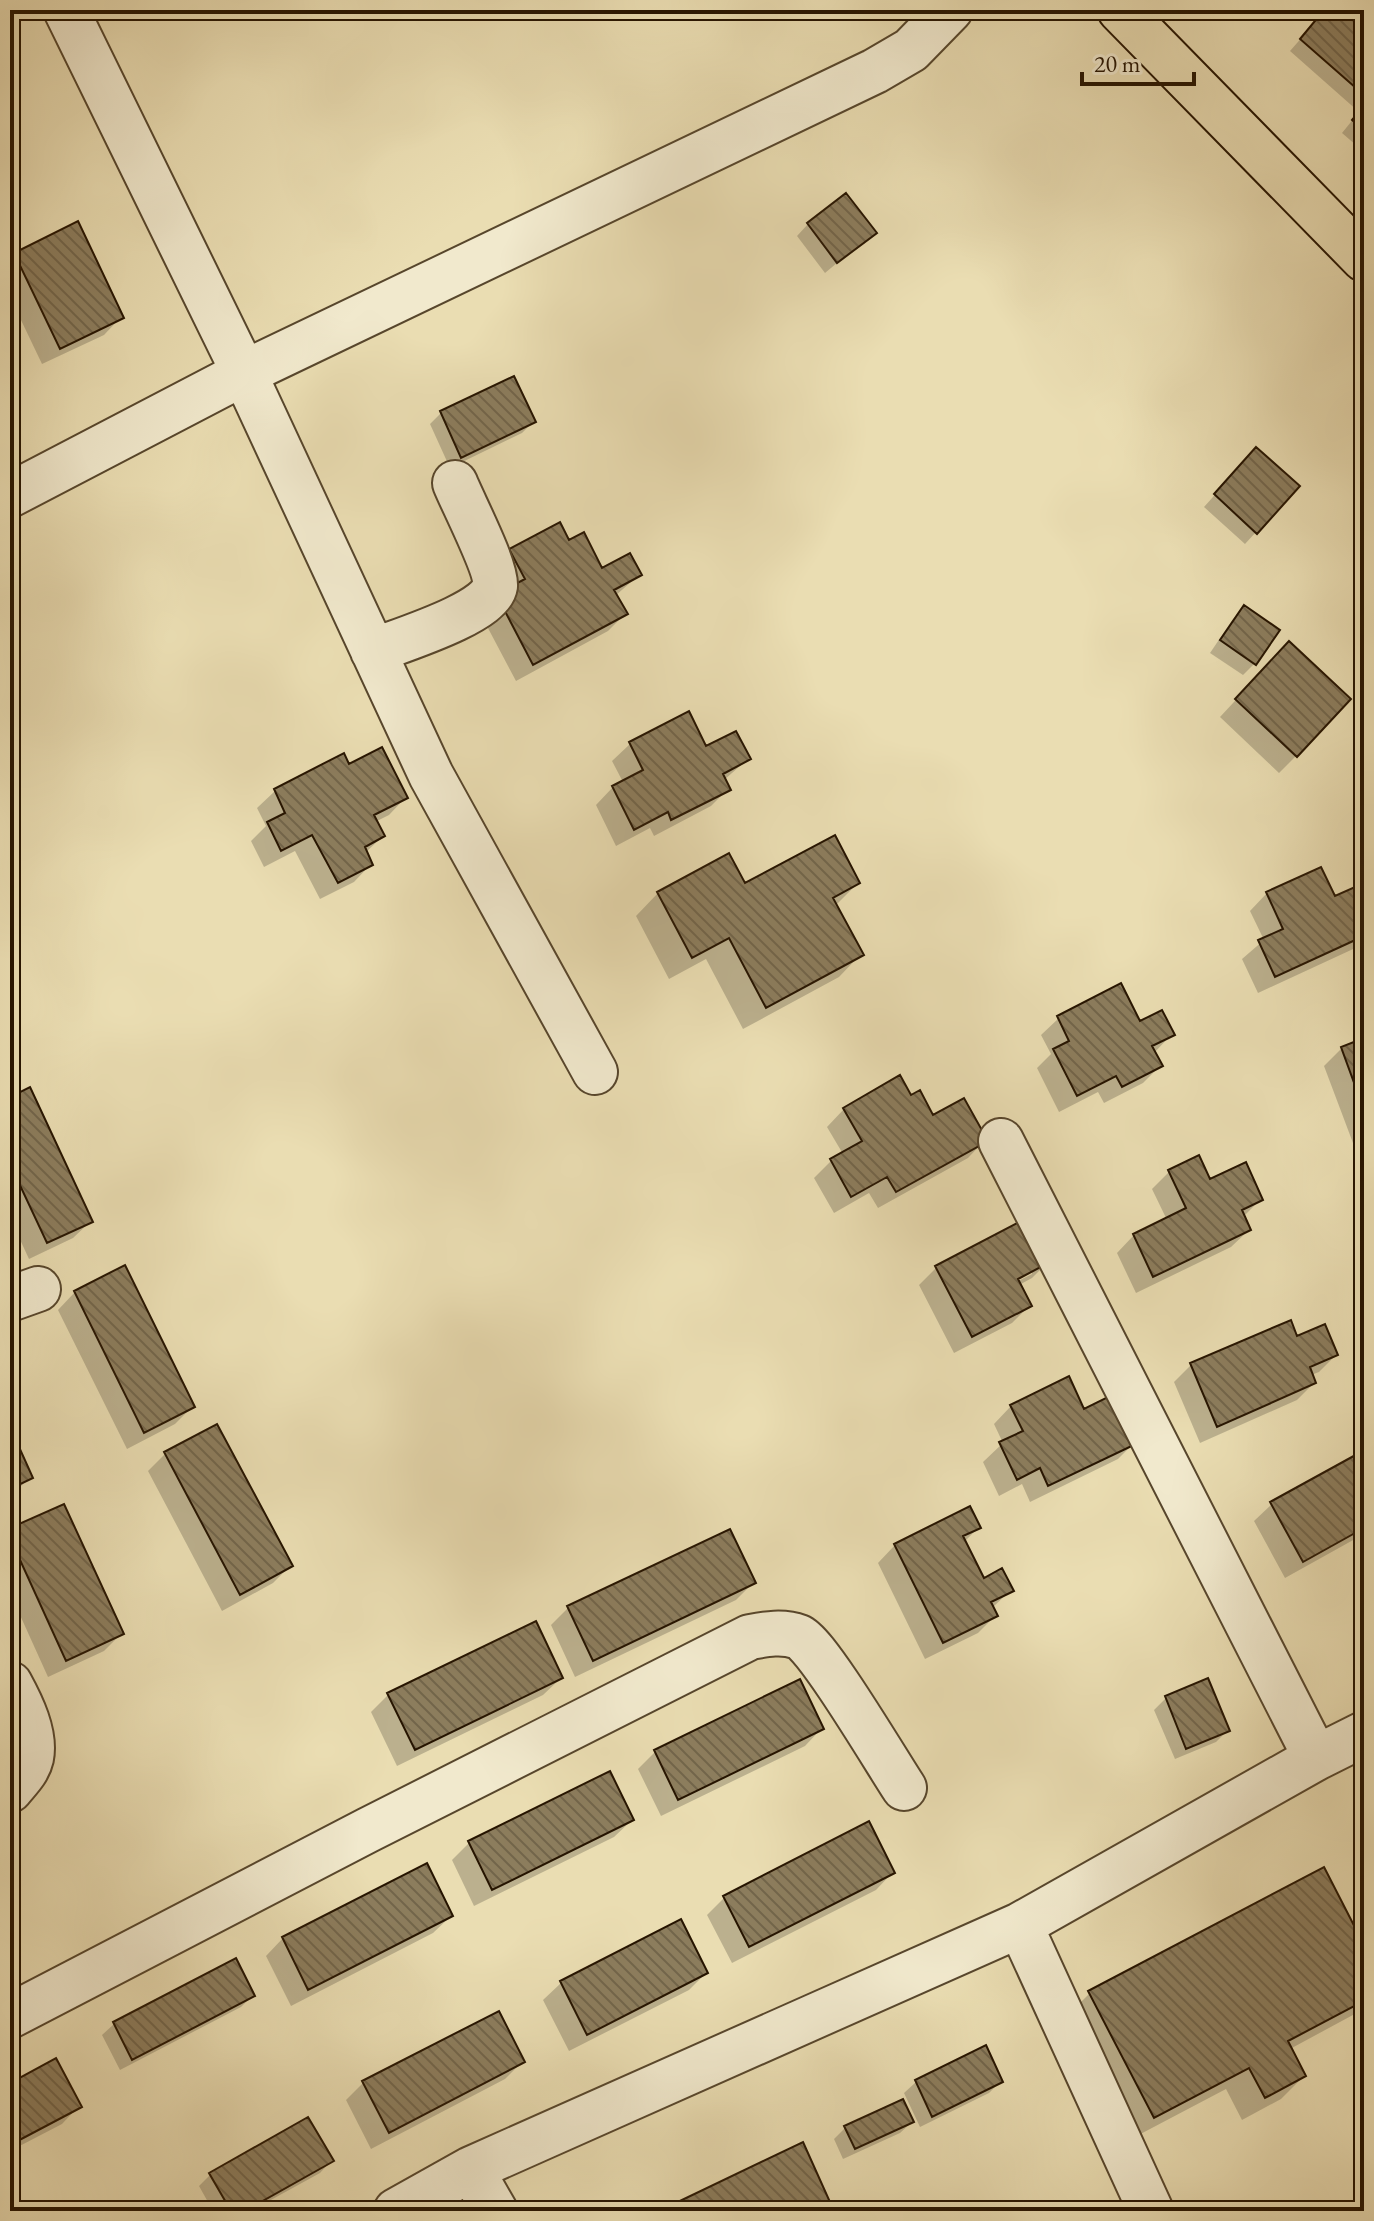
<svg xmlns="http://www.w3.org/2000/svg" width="1374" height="2221" font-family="'EB Garamond',serif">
	<defs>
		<pattern id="building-back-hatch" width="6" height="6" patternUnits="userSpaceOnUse" patternTransform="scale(2)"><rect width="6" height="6" fill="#8c7d5d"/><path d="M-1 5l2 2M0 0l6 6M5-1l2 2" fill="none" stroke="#72654a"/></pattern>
	</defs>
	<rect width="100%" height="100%" fill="#eaddb2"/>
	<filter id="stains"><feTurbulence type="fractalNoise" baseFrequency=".0025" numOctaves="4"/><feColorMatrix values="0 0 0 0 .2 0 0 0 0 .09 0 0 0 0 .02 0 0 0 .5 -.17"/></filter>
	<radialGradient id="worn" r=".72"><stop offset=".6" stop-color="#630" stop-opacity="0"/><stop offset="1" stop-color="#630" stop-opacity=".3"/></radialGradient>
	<!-- shadow -->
	<path fill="#0003" fill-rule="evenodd" d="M1326 10H1350L1364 22V152L1342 133 1359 112 1290 51Z
		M808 224 874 232 825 273 797 236Z
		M15 254 121 317 104 335 42 364 10 297V260Z
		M441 413 533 422 522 433 450 468 430 424Z
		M1245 461 1256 532 1245 544 1204 507Z
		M568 543 601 570 639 575 615 596 625 614 608 631 516 681 480 613 493 568 511 551Z
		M1244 608 1277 631 1254 664 1243 675 1210 653 1233 619Z
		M1272 661 1296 756 1279 773 1220 717Z
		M630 744 706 748 748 759 724 780 728 789 711 806 654 836 650 828 616 846 596 805 613 787 623 782 612 761Z
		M343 755 348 767 406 797 389 815 375 822 383 836 365 853 371 864 354 882 320 899 295 851 264 867 251 841 266 826 257 808 275 791Z
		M858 883 835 906 861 954 839 977 743 1029 706 959 669 979 636 916 658 893 745 886Z
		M1364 885V944L1258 993 1242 959 1264 940 1250 911 1267 893 1334 899Z
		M1059 1018 1139 1024 1172 1034 1154 1053 1160 1066 1143 1083 1104 1103 1098 1092 1059 1112 1037 1068 1051 1054 1041 1035Z
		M1364 1040V1149L1356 1151 1324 1066 1342 1048Z
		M910 1097 933 1118 985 1140 968 1158 878 1208 869 1193 834 1213 814 1178 831 1161 843 1154 827 1127 844 1109Z
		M10 1099 91 1221 73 1238 29 1259 10 1218Z
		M1170 1171 1261 1199 1243 1217 1249 1230 1231 1247 1136 1293 1117 1253 1134 1235 1167 1220 1152 1189Z
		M1049 1261 1032 1278 1019 1285 1029 1306 1012 1323 954 1353 919 1285 936 1268ZM1032 1269V1274L1010 1285 1008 1282Z
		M75 1292 193 1406 175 1424 127 1449 58 1310Z
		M1296 1338 1336 1355 1319 1372 1311 1375 1314 1383 1297 1400 1200 1443 1174 1382 1191 1365Z
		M1011 1406 1083 1412 1135 1442 1118 1459 1030 1502 1022 1484 999 1496 983 1462 1003 1443 994 1424Z
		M10 1432 31 1477 10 1496Z
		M165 1454 290 1566 273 1583 222 1611 148 1471Z
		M1364 1462V1534L1285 1578 1254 1521 1272 1504Z
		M978 1528 964 1542 983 1580 1011 1590 992 1608 996 1615 978 1633 925 1659 878 1563 895 1545Z
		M10 1531 121 1634 104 1651 48 1677 10 1593Z
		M753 1583 736 1600 575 1677 551 1625 568 1608Z
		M561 1678 543 1695 397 1766 371 1712 388 1695Z
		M1166 1698 1228 1730 1216 1742 1175 1759 1154 1710Z
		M822 1728 805 1746 661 1816 638 1769 655 1752Z
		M632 1820 614 1837 474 1906 452 1860 469 1843Z
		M893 1872 876 1890 732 1963 707 1915 724 1898Z
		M451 1916 433 1933 291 2006 266 1956 283 1938Z
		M680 1922 706 1973 689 1990 569 2051 543 2000 561 1983Z
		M1364 1949V2009L1290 2049 1304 2076 1281 2099 1242 2120 1226 2089 1131 2139 1067 2016 1090 1993Z
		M253 1995 241 2007 120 2070 102 2035 114 2024Z
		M522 2062 505 2079 371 2149 346 2100 363 2083Z
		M1001 2081 989 2093 920 2127 904 2093 916 2082Z
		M10 2085 79 2106 62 2124 10 2151Z
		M912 2122 900 2133 843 2159 834 2139 845 2128Z
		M331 2161 320 2173 251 2211H213L199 2186 211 2174Z"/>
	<!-- building -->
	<path fill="url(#building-back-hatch)" stroke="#261400" stroke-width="2" d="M1324 10H1353L1364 19V95L1300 39Z
		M1364 106V131L1352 120Z
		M846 193 877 233 837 263 807 223Z
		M78 221 124 318 60 349 14 253Z
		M514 376 536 422 461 458 440 411Z
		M1256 447 1300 486 1257 534 1214 494Z
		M560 522 569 540 584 532 602 568 630 553 642 575 614 590 628 614 533 665 496 594 525 579 509 549Z
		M1244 605 1280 630 1256 665 1220 640Z
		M1289 641 1351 699 1297 757 1235 699Z
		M689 711 706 746 736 731 751 759 723 774 731 790 671 820 668 812 634 830 612 786 643 770 629 742Z
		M382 747 408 798 374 815 385 836 365 847 373 865 338 883 312 835 281 851 267 822 285 813 274 789 344 753 349 764Z
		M835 835 860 883 833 898 864 955 766 1008 729 938 692 958 657 892 729 853 745 883Z
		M1321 867 1335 896 1364 883V936L1275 977 1258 940 1283 929 1266 892Z
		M1121 983 1140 1021 1162 1010 1175 1035 1152 1046 1163 1066 1122 1087 1116 1076 1077 1096 1053 1049 1069 1041 1057 1016Z
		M1364 1038V1110L1341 1047Z
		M900 1075 911 1095 920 1090 933 1115 964 1098 988 1141 896 1192 887 1177 851 1197 830 1159 862 1141 843 1108Z
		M30 1087 93 1222 47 1243 10 1164V1097Z
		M1199 1155 1210 1179 1246 1162 1263 1200 1242 1210 1251 1230 1153 1277 1133 1234 1186 1208 1168 1170Z
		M1029 1217 1052 1261 1018 1279 1032 1306 972 1337 935 1266Z
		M125 1265 195 1407 144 1433 74 1291Z
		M1291 1320 1297 1336 1325 1324 1338 1355 1310 1367 1316 1383 1217 1427 1190 1363Z
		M1069 1376 1084 1409 1114 1394 1138 1443 1048 1486 1040 1468 1017 1480 999 1442 1023 1431 1010 1405Z
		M217 1424 293 1566 240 1595 164 1452Z
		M10 1427 33 1478 10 1489Z
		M1361 1452 1364 1458V1528L1303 1562 1270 1502Z
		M64 1504 124 1634 66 1661 10 1538V1528Z
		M970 1506 981 1528 963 1536 984 1578 1002 1568 1014 1591 991 1602 998 1616 943 1643 894 1544Z
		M730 1529 756 1583 593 1661 567 1606Z
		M536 1621 563 1678 415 1750 387 1693Z
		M1208 1678 1230 1731 1186 1749 1165 1696Z
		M800 1679 824 1729 678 1800 654 1750Z
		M610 1771 634 1820 492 1890 468 1841Z
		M869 1821 895 1873 749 1947 723 1896Z
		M427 1863 453 1916 308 1990 282 1937Z
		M1324 1867 1364 1945V2001L1288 2041 1306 2076 1265 2098 1249 2068 1154 2118 1088 1991Z
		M681 1919 708 1973 587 2035 560 1981Z
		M236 1958 255 1996 132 2060 113 2022Z
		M499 2011 525 2062 389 2133 362 2081Z
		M986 2045 1003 2082 932 2117 915 2080Z
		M56 2058 82 2107 10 2145V2083Z
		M903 2099 914 2122 855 2149 844 2126Z
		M308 2117 334 2161 245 2211H231L209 2173Z
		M803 2142 834 2211H659Z"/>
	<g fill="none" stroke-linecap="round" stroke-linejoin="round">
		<!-- minor casing -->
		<g stroke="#57462c" stroke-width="48">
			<path id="minor" d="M66 10 244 373 431 775 595 1072
				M10 495 244 373 875 71 911 50 950 10
				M373 651C398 641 491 613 495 586 497 568 463 503 455 483
				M1001 1141 1316 1758
				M10 1299 38 1289
				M10 1684C21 1704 36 1734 31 1758 28 1771 18 1780 10 1790
				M1020 1925 1151 2211
				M10 2016 368 1830 750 1637C766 1634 783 1631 799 1637 817 1644 888 1764 904 1788
				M471 2169 495 2211
				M396 2211 471 2169 1020 1925 1316 1758 1364 1734"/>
		</g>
		<!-- highway casing -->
		<g stroke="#261400" stroke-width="48">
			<path id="highway" d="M1120 10 1364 259"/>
		</g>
		<!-- minor -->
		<use href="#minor" stroke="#f1e9cd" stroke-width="44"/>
		<!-- highway -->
		<use href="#highway" stroke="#eaddb2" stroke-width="44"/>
	</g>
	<!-- margin -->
	<rect width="1374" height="2221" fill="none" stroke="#eaddb2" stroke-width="40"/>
	<rect x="12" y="12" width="1350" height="2197" fill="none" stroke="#261400" stroke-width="4"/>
	<rect x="20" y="20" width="1334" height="2181" fill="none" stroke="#261400" stroke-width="2"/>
	<!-- scale -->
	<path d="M1082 72v12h112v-12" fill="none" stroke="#261400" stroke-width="4"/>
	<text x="1094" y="72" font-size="24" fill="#261400" stroke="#f1e9cd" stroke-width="6" paint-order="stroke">20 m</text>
	<rect width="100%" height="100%" filter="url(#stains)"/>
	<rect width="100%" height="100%" fill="url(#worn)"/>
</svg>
